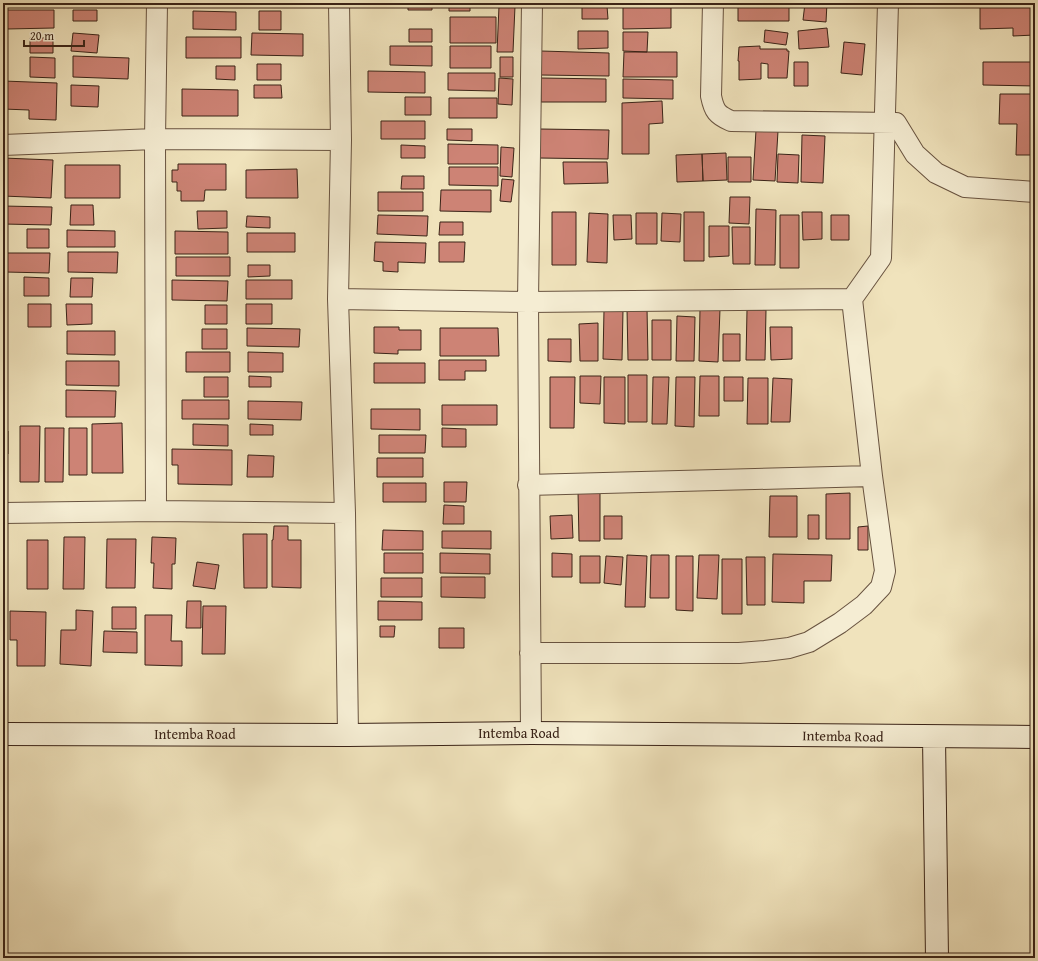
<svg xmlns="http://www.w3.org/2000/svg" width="1038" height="961" font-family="'Gentium Book Plus',serif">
	<rect width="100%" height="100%" fill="#f0e3bc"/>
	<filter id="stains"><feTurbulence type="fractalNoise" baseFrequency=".005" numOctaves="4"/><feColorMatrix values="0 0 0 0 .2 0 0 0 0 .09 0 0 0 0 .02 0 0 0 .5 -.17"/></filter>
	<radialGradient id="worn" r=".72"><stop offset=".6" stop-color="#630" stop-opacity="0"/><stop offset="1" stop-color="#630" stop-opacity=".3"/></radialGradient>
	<!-- building -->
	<path fill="#cd8375" stroke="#3a2317" d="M74 3H99V5H74Z
		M256 3H319V6H256Z
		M408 3H432V10H408Z
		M449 3H470V11H449Z
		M738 3H789V21H738Z
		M805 3H827L826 22 803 20Z
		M980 3H1035V35L1013 36V28L980 29Z
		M499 6H515L513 52H497Z
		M607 6 608 19H582V7Z
		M623 7H671V28L623 29Z
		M7 10H54V28L7 29Z
		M73 10H97V21H73Z
		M193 11 236 12V30L193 29Z
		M259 11H281V30H259Z
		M450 17H496V43H450Z
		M827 28 829 47 799 49 798 31Z
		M409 29H432V42H409Z
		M765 30 788 33 786 45 764 42Z
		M578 31H608V48L578 49Z
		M623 32H648L647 52 623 51Z
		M73 33 99 35 97 53 71 51Z
		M252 33 303 34V56L251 55Z
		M186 37H241V58H186Z
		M30 38H53V53H30Z
		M844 42 865 44 862 75 841 73Z
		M390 46H432V66L390 65Z
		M450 46H491V68H450Z
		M760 46V49H787V51H789L787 78H768V64L761 63V79L739 80V61H738L739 47Z
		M541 51 609 53V76L541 75Z
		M624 52H677V77H623Z
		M73 56 129 58 128 79 73 77Z
		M30 57 55 58V78L30 77Z
		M500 57H513V77H500Z
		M794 62H808V86H794Z
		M983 62H1035V86L983 85Z
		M257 64H281V80H257Z
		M216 66H235V80L216 79Z
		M368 71 425 72V93L368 92Z
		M448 73H495V91L448 90Z
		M499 78 513 79 512 105 498 104Z
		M541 78 606 79V102H541Z
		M623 79 673 80V99L623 98Z
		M3 81 57 83 56 120 29 119V110L3 109Z
		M71 85 99 86 98 107 71 106Z
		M254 85H281L282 98H254Z
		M182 89 238 90V116H182Z
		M1000 94H1035V155H1016L1017 124H999Z
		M405 97H431V115H405Z
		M449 98H497V118H449Z
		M662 101 663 123 649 124V154H622V103Z
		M381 121H425V139H381Z
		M447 129H472V141L447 140Z
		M540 129 609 130 608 159 539 158Z
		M756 130 778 131 775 181 753 180Z
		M802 135 825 136 823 183 801 182Z
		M448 144 498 145V164H448Z
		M401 145 425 146V158H401Z
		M501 147 514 148 512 177 500 176Z
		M726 153 727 180 703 181 702 154Z
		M702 154 703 181 677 182 676 155Z
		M778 154 799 155 798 183 777 182Z
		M728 157H751V182H728Z
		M3 158 53 160 51 198 3 196Z
		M563 162H607L608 183 564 184Z
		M178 164H226V190H205L204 201H181V191H177V182H172V170H178Z
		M65 165H120V198H65Z
		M449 167H498V186L449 185Z
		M297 169 298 198H246V170Z
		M402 176H424V189H401Z
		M502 179 514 180 511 202 500 201Z
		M441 190H491V212L440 211Z
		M378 192H423V211H378Z
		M730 197H750L749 224 729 223Z
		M71 205H93L94 225H70Z
		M3 206 52 207 51 225 3 224Z
		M756 209 776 210 775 265H755Z
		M197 211H227V228L198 229Z
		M552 212H576V265H552Z
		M684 212H704V261H684Z
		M802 212H822V239L803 240Z
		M589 213 608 214 607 263 587 262Z
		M636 213H657V244H636Z
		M662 213 681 214 680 242 661 241Z
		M378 215 428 216 427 236 377 234Z
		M613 215H631L632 239 614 240Z
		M780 215H799V268H780Z
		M831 215H849V240H831Z
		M247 216 270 217V228L246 227Z
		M440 222H463V235H439Z
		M709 226H729V256L709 257Z
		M732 227H750V264H733Z
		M27 229H49V248H27Z
		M67 230 115 231V247H67Z
		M175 231 228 232V254H175Z
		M247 233H295V252H247Z
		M375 242 426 243 425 263 398 262V272L383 271V262L374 261Z
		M439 242H465L464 262H439Z
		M68 252H118L117 273 68 272Z
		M5 253H50L49 273 5 272Z
		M176 257H230V276H176Z
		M248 265H270V276L248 277Z
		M24 277 49 278V296H24Z
		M71 278H93L92 297H70Z
		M172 280 228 281 227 301 172 300Z
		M246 280H292V299H246Z
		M28 304H51V327H28Z
		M66 304H92V324L67 325Z
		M246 304H272V324H246Z
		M205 305H227V324H205Z
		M647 308 648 360H628L627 309Z
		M700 309H720L718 362 699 361Z
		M604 310H623L622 360 603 359Z
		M747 310H766L765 360H746Z
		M677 316 695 317 694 361H676Z
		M652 320H671V360H652Z
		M598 323V361H580L579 324Z
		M374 327H399V330H421V350H398V354L374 353Z
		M770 327H792V359L771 360Z
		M247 328 300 329 299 347 247 346Z
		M440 328H498L499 356H440Z
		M202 329H227V349H202Z
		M67 331H115V355L67 354Z
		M723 334H740V361H723Z
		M548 339H571V362L548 361Z
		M186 352H230V372H186Z
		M248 352 283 353V372H248Z
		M439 360H486V371H465V380H439Z
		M66 361H119V386L66 385Z
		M374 363H425V383H374Z
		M628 375H647V422H628Z
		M249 376 271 377V387H249Z
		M580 376H601L600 404 580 403Z
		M700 376H719V416H699Z
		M204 377H228V397H204Z
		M550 377H575L574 428H550Z
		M604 377H625V424L604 423Z
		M653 377H669L667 424H652Z
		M676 377H695L694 427 675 426Z
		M724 377H743V401H724Z
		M748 378H768V424H747Z
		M773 378 792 379 790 422H771Z
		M66 390 116 391 115 417H66Z
		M182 400H229V419H182Z
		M248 401 302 402 301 420 248 419Z
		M442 405H497V425H442Z
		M371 409H420V430L371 429Z
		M122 423 123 473H92V424Z
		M193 424 228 425V446L193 445Z
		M250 424 273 425V435H250Z
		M20 426H40L39 482H20Z
		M45 428H64L63 482H45Z
		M69 428H87V475H69Z
		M442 428 466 429V447H442Z
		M3 431H8V454H3Z
		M379 435H426L425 453H379Z
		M172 449 232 450V485L178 484V465H172Z
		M248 455 274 456 273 477H247Z
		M377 458H423V477H377Z
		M444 482H467L466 502H444Z
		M383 483H426V502H383Z
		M578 491H600V541H579Z
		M850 493V539H826V494Z
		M770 496H797V537H769Z
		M444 505 464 506V524H443Z
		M572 515 573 538 551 539 550 516Z
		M808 515H819V539H808Z
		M604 516H622V539H604Z
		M274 526H288V540H301V588L272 587V540H273Z
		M868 526V550H858V527Z
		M383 530 423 531V550H382Z
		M442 531H491V549L442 548Z
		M243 534H267V588H244Z
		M64 537H85L84 589H63Z
		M152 537 176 538 175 564H172V589L153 588 154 563H151Z
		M107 539H136L135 588H106Z
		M27 540H48V589H27Z
		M384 553H423V573H384Z
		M440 553 490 554V574L440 573Z
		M552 553 572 554V577H552Z
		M773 554 832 555 831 581H804V603L772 602Z
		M627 555 647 556 645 607H625Z
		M651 555H669V598H650Z
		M699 555H719L717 599 697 598Z
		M580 556H600V583H580Z
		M606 556 623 557 621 585 604 583Z
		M676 556H693V611L676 610Z
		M746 557H765V605H747Z
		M722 559H742V614H722Z
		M197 562 219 565 215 589 193 586Z
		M441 577H485V598L441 597Z
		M381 578H422V597H381Z
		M187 601H201V628H186Z
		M378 601 422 602V620H378Z
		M203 606H226L225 654H202Z
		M112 607H136V629H112Z
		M76 610 93 611 91 666 60 664 61 630H76Z
		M10 611 46 612 45 666H17V640H10Z
		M145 615H172L171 641H182V666L145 665Z
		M380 626H395L394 637H380Z
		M439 628H464V648H439Z
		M104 631 137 632V653L103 652Z"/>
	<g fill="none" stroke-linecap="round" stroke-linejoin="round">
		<!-- street casing -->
		<g stroke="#685340" stroke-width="22">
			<path id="street" d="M339 3 341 140 338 299 345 513 348 735
				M713 3 711 96C714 111 717 115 731 121L896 123 915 154 936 173 965 187 1035 192
				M3 145 155 139 341 140
				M338 299 528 302 852 299
				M872 476 852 299 881 258 888 3
				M528 485 872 476 885 571 881 587 864 605 840 623 809 642 789 648 765 651 739 653H530
				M156 511 345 513
				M3 513 156 511 155 139 157 3
				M531 733 528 302 532 3"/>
		</g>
		<!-- secondary casing -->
		<g stroke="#3a2317" stroke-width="24">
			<path id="secondary" d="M3 734 348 735 531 733 1035 737
				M934 737 937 958"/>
		</g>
		<!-- street -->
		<use href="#street" stroke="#f5edd3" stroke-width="20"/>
		<!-- secondary -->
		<use href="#secondary" stroke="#f5edd3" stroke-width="22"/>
	</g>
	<g text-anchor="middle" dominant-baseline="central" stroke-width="4" stroke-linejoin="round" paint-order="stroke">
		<!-- street labels -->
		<g font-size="14" fill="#3a2317" stroke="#f5edd3">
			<text x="519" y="733">Intemba Road</text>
			<text x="195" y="734">Intemba Road</text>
			<text transform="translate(843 736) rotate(1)">Intemba Road</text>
		</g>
	</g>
	<!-- margin -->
	<rect width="1038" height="961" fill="none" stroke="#f0e3bc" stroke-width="16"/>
	<rect x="4" y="4" width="1030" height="953" fill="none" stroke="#3a2317" stroke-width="2"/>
	<rect x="8" y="8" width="1022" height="945" fill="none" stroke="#3a2317"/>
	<!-- scale -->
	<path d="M24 40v6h60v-6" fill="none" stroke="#3a2317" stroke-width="2"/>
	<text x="30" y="40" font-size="12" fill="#3a2317" stroke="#f5edd3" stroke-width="3" paint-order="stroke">20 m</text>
	<rect width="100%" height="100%" filter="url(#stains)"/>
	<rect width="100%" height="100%" fill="url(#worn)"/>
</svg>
